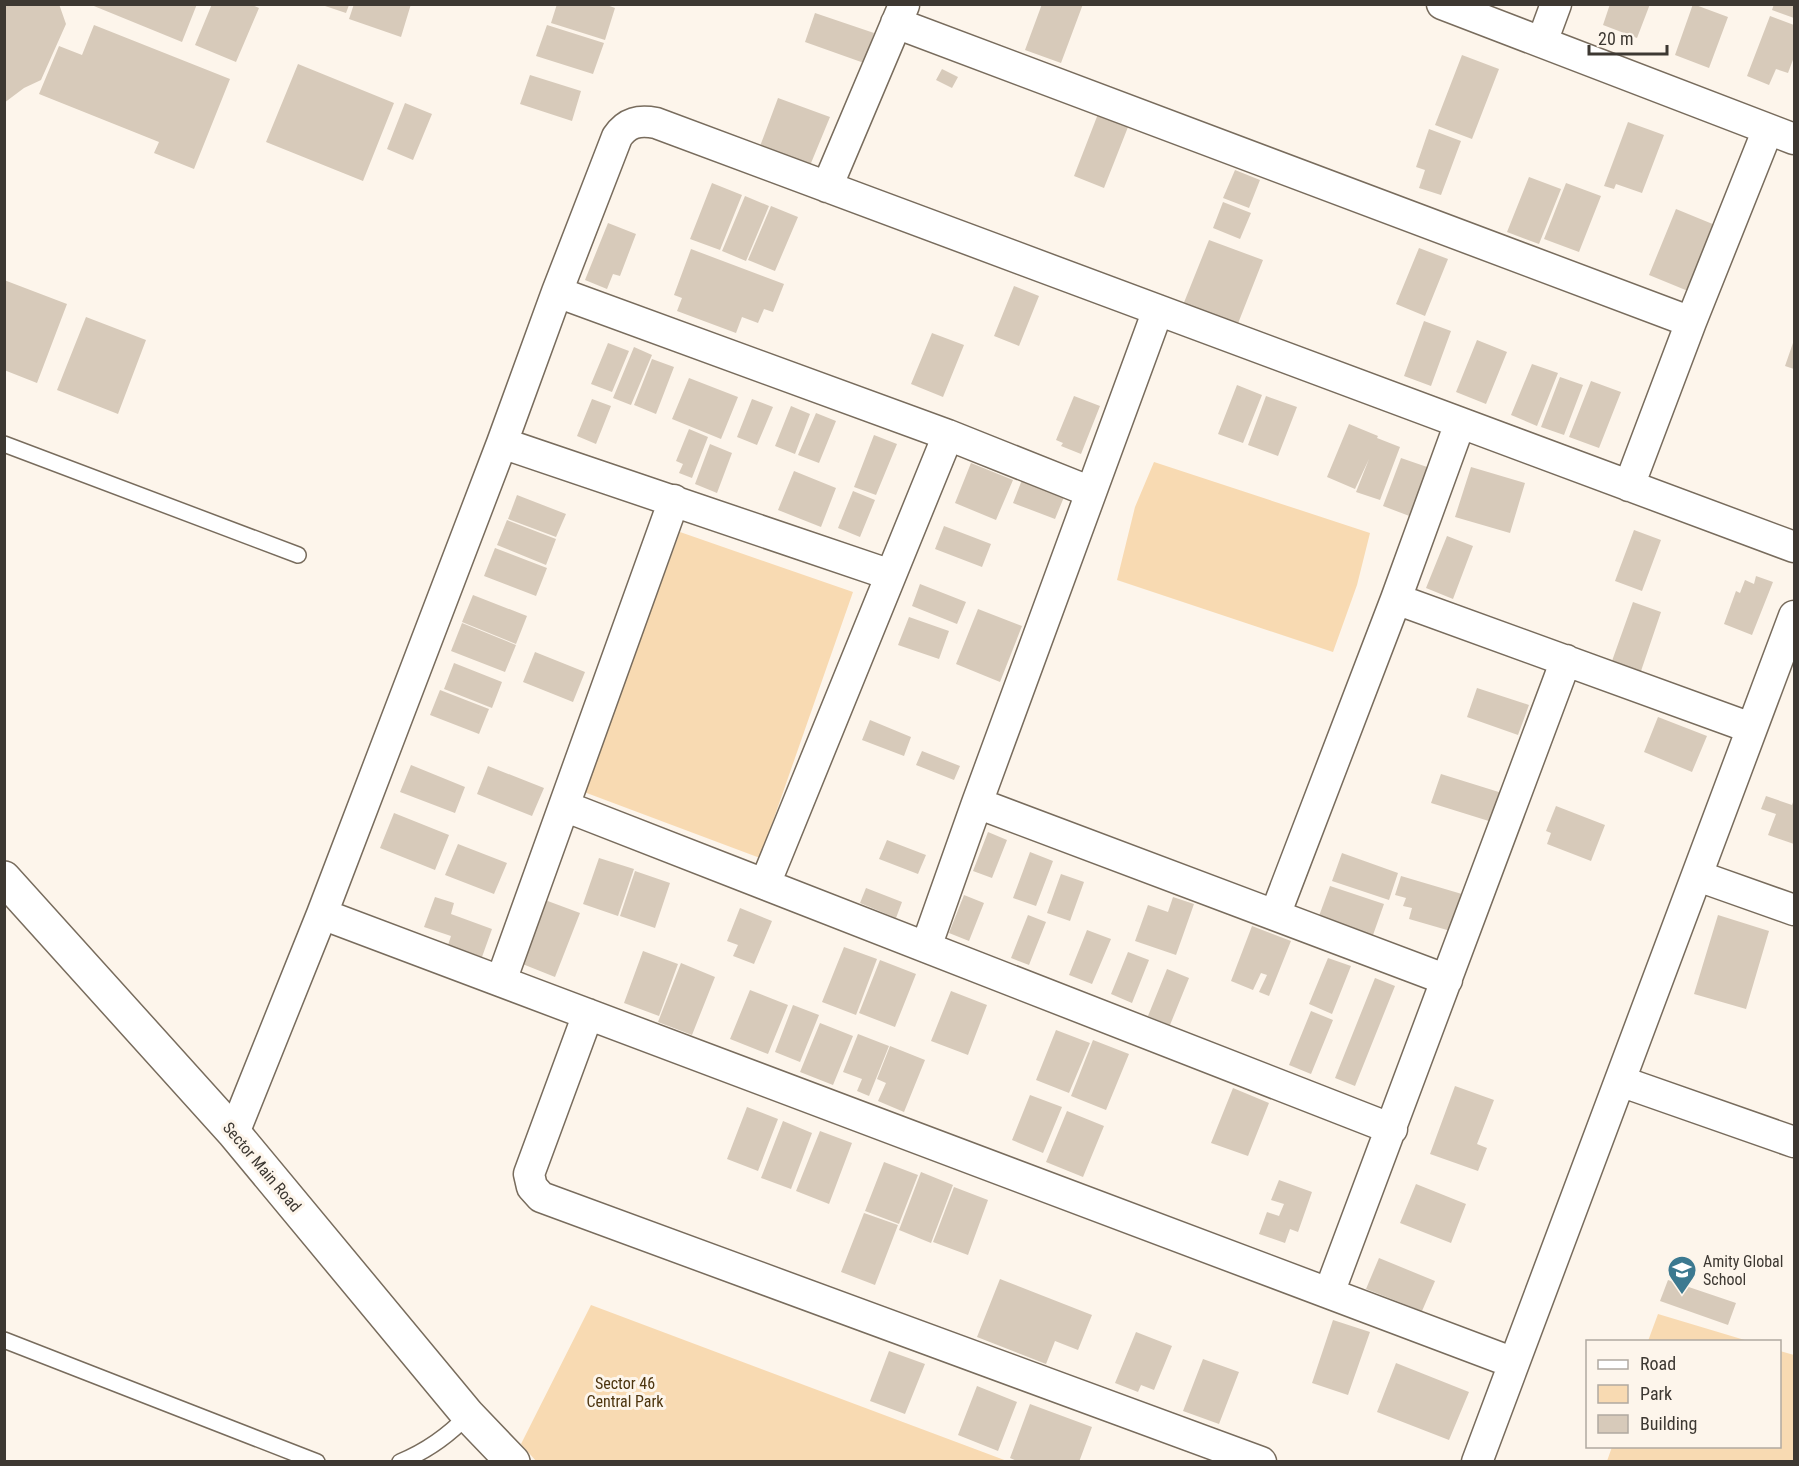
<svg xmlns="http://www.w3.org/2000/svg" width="1799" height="1466" font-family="'Roboto Condensed',sans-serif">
	<rect width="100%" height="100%" fill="#fdf5eb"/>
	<!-- green -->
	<path fill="#f8dab2" d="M1154 462 1370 533 1357 585 1333 652 1117 580 1135 507Z
		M680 532 853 592 760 858 584 792Z
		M591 1305 1007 1461H536L521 1444Z
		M1658 1314 1748 1341H1648Z
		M1780 1351 1794 1355V1461H1607L1612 1447 1780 1446Z"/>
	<!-- building -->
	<path fill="#d7caba" d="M4 4H59L66 24 41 80 24 88 4 103Z
		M89 4H197L182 42Z
		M212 4H250L259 8 236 62 195 45Z
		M354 4H411L401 37 349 19Z
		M557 4H604L615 8 605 40 551 23Z
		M1042 4H1083L1061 63 1025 50Z
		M1610 4H1650L1637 38 1603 25Z
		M1693 4 1728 17 1709 68 1675 55Z
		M1774 4H1794V18L1772 10Z
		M322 5H349L346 13Z
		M815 13 874 33 864 63 805 42Z
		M1770 16 1794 25V57L1788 73 1776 69 1769 85 1747 76Z
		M94 25 230 79 194 169 154 153 159 142 39 94 59 46 82 55Z
		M547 25 604 43 593 74 536 56Z
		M1462 55 1499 69 1472 139 1435 125Z
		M298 64 394 103 363 181 266 142Z
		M942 69 958 77 952 88 936 80Z
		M530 75 581 91 572 121 520 104Z
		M778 98 830 117 809 168 759 149Z
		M405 103 432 114 413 160 387 149Z
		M1098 114 1128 127 1104 188 1074 176Z
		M1628 122 1664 135 1642 193 1616 184 1614 189 1604 186Z
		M1429 129 1461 141 1441 195 1419 188 1425 170 1416 167Z
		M1235 170 1260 180 1249 208 1223 198Z
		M1529 177 1561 189 1539 244 1507 232Z
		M712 183 742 195 720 250 690 239Z
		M1566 183 1601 196 1579 252 1544 239Z
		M745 196 769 206 746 261 722 251Z
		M1223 202 1251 213 1240 239 1213 228Z
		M771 206 798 217 775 271 748 260Z
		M1676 209 1715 225 1688 291 1649 275Z
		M608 223 636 234 620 276 613 274 607 289 585 280Z
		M1209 240 1263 260 1237 326 1181 310Z
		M1419 248 1448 259 1425 316 1396 304Z
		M691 249 784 284 773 312 764 309 758 323 742 317 736 333 677 311 682 298 674 295Z
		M4 280 67 304 37 383 4 370Z
		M1014 286 1039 296 1019 346 994 336Z
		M86 317 146 340 118 414 57 390Z
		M1424 321 1451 331 1431 386 1404 376Z
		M932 333 964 345 943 397 911 384Z
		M1477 340 1507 352 1486 404 1456 392Z
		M1794 340V369L1785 366Z
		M608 343 629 351 612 392 591 384Z
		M634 347 652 355 631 405 613 398Z
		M652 359 674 367 656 414 634 405Z
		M1532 364 1558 373 1537 426 1511 415Z
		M1560 377 1583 385 1564 435 1541 427Z
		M689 378 738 397 721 439 672 419Z
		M1591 381 1621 392 1599 448 1569 437Z
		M1237 385 1262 395 1243 443 1218 434Z
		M1074 396 1100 406 1081 454 1061 446 1063 443 1056 440Z
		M1266 396 1297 407 1278 456 1248 445Z
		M592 399 611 406 596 444 577 436Z
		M752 399 773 407 757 445 737 437Z
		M791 406 810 414 795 454 775 446Z
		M816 413 836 421 819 463 798 455Z
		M1349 424 1378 436 1377 438 1400 447 1380 500 1356 492 1369 459 1355 489 1327 477Z
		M689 429 708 437 692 478 679 473 683 464 676 461Z
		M874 435 897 444 876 495 854 487Z
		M710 444 732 453 717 493 695 484Z
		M1401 458 1430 468 1412 517 1383 506Z
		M971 463 1013 480 996 520 955 503Z
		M1471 467 1525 483 1510 533 1455 517Z
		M794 471 836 488 821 527 778 510Z
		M1022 480 1064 497 1055 519 1013 503Z
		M853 491 875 500 860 537 838 528Z
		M517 495 566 514 556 537 508 519Z
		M507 520 556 539 546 565 497 545Z
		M944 526 991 544 982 567 935 549Z
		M1634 530 1661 540 1642 591 1615 581Z
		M1447 536 1473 546 1453 599 1426 588Z
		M495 548 547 568 536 596 484 576Z
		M1756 576 1773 582 1752 635 1724 624 1736 591 1740 593 1745 580 1754 584Z
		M920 584 966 602 957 624 912 606Z
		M473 595 527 616 516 644 462 622Z
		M1633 602 1661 612 1641 671 1612 661Z
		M978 609 1022 626 1000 682 956 664Z
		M909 617 949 631 939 659 898 645Z
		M462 623 516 645 505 672 451 651Z
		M535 652 585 672 573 702 523 682Z
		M454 663 502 682 492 708 444 689Z
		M1477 688 1529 705 1518 735 1467 717Z
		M440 690 489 709 479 734 430 715Z
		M1658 717 1707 736 1692 772 1644 752Z
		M870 720 911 737 904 756 862 740Z
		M922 751 960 766 954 780 916 765Z
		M411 765 465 787 455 813 400 792Z
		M488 766 544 788 532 816 477 794Z
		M1441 774 1502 793 1492 822 1431 803Z
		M1766 796 1792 805 1794 799V844L1768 835 1776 814 1761 809Z
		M1556 806 1605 825 1591 861 1547 844 1551 833 1546 831Z
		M394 813 449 835 435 870 380 848Z
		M988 832 1007 840 992 878 973 871Z
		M887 840 926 855 918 874 879 859Z
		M458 844 507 863 494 894 445 875Z
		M1030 852 1053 861 1036 906 1013 898Z
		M1342 853 1398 873 1389 900 1332 881Z
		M599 858 634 869 618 916 583 904Z
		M635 871 670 883 655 928 620 916Z
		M1061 874 1084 882 1070 921 1047 913Z
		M1401 876 1472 897 1461 934 1409 919 1412 908 1403 906 1406 898 1395 895Z
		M1330 886 1384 904 1373 935 1319 916Z
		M866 888 902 902 896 918 860 903Z
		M964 895 984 903 969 941 949 933Z
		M435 897 454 903 451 914 492 929 482 957 448 945 451 936 424 927Z
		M1173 897 1194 904 1176 955 1135 941 1148 905 1168 912Z
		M545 900 580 913 555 977 520 963Z
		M740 908 772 921 754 964 733 956 738 945 727 941Z
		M1028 915 1046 922 1029 965 1011 958Z
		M1718 915 1769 931 1746 1009 1694 994Z
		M1252 926 1291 941 1269 996 1259 992 1267 975 1261 973 1253 990 1231 981Z
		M1087 930 1111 939 1092 984 1069 975Z
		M844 947 877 959 856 1015 822 1002Z
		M643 951 678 964 659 1016 624 1003Z
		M1128 952 1149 960 1132 1003 1111 994Z
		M1328 958 1351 966 1332 1014 1309 1004Z
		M880 960 916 974 895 1027 859 1013Z
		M681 963 715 977 692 1035 658 1022Z
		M1167 969 1189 978 1170 1025 1148 1016Z
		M1375 978 1395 986 1355 1086 1335 1078Z
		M750 990 788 1005 768 1054 730 1039Z
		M951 991 987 1005 968 1055 931 1041Z
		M793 1005 819 1015 800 1062 775 1052Z
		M1311 1011 1333 1020 1311 1074 1289 1065Z
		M820 1023 853 1036 833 1085 800 1072Z
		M1056 1030 1090 1043 1069 1093 1036 1080Z
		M858 1034 889 1046 869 1096 857 1091 862 1079 843 1072Z
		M1093 1040 1129 1054 1106 1110 1071 1096Z
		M890 1046 925 1060 904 1112 878 1101 886 1083 877 1079Z
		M1455 1086 1494 1100 1477 1144 1487 1148 1478 1171 1430 1154Z
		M1233 1088 1269 1103 1248 1156 1211 1143Z
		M1030 1095 1062 1107 1043 1153 1012 1140Z
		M747 1107 778 1119 758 1171 727 1159Z
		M1067 1111 1104 1126 1083 1177 1046 1162Z
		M783 1121 812 1133 791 1189 761 1178Z
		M820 1131 852 1143 829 1204 796 1191Z
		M884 1162 918 1175 899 1224 865 1211Z
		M921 1172 953 1185 931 1243 899 1230Z
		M1279 1180 1312 1192 1298 1232 1290 1229 1285 1243 1259 1234 1267 1212 1279 1216 1284 1204 1271 1200Z
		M1416 1184 1466 1204 1451 1243 1400 1223Z
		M954 1187 988 1200 968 1255 933 1242Z
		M864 1213 898 1225 875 1285 841 1272Z
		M1379 1258 1435 1281 1422 1311 1366 1289Z
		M1000 1279 1092 1315 1078 1350 1055 1341 1046 1364 977 1337Z
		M1668 1280 1736 1303 1728 1325 1660 1301Z
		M1333 1320 1370 1332 1348 1395 1312 1383Z
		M1136 1332 1172 1346 1154 1390 1141 1385 1138 1392 1115 1383Z
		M889 1351 925 1364 905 1414 870 1401Z
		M1203 1359 1239 1372 1219 1424 1183 1411Z
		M1396 1363 1469 1392 1449 1440 1377 1412Z
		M977 1386 1017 1402 998 1451 958 1435Z
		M1030 1404 1092 1427 1079 1462H1019L1010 1458Z"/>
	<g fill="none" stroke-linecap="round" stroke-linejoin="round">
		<!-- service casing -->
		<g stroke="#786c5d" stroke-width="18">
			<path id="service" d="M4 444 298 555
				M4 1340 317 1462
				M400 1462C427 1451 448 1436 468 1415"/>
		</g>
		<!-- minor casing -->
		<g stroke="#786c5d" stroke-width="33">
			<path id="minor" d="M1442 4 1794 139
				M896 23 1691 322
				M1542 42 1556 4
				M827 187 904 5
				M557 292 948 435 1091 492
				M502 443 891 575
				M1629 486 1691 322 1768 129
				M1396 599 1751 728
				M977 803 1447 980
				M564 806 1392 1129
				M1698 876 1794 910
				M765 884 948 435
				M322 914 1514 1363
				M1275 915 1396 599 1460 423
				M926 947 977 803 1158 310
				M501 981 674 500
				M588 1014 529 1174 532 1187 541 1197 1261 1462
				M1620 1081 1794 1142
				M234 1133 322 914 502 443 557 292 617 137C627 122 639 120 656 123L1794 547
				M1329 1293 1566 660
				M1477 1462 1794 616"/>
		</g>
		<!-- tertiary casing -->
		<g stroke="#786c5d" stroke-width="36">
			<path id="tertiary" d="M4 878 234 1133 468 1415 513 1462"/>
		</g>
		<!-- service -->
		<use href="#service" stroke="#fff" stroke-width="15"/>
		<!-- minor -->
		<use href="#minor" stroke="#fff" stroke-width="30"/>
		<!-- tertiary -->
		<use href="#tertiary" stroke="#fff" stroke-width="33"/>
	</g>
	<!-- icons -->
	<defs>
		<g id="school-pin" transform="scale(1.5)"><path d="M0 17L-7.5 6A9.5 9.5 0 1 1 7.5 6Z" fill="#3c7990" stroke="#fdf5eb"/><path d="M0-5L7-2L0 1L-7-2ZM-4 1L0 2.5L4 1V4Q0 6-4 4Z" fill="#fff"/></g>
	</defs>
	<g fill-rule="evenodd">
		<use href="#school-pin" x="1682" y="1270"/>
	</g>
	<g text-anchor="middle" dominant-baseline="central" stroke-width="6" stroke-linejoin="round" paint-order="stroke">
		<!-- street labels -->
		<g font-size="16" fill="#3d3832" stroke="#fdf5eb">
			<text transform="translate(262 1167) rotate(50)">Sector Main Road</text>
		</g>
		<!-- poi labels -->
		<g font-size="16" fill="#3d3832" stroke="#fdf5eb" text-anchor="start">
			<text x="1703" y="1261">Amity Global<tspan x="1703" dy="18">School</tspan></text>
		</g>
		<!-- park labels -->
		<g font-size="16" fill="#4d350f" stroke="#fdf5eb">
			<text x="625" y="1383">Sector 46<tspan x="625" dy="18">Central Park</tspan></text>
		</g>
	</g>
	<!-- border -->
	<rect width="1799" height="1466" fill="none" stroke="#3d3832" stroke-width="12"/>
	<!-- legend -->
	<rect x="1586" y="1340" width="195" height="108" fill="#fdf5eb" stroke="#b0a9a1" stroke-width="1.5"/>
	<rect x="1598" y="1360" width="30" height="9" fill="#ffffff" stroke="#b0a9a1" stroke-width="1.5"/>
	<text x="1640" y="1370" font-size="18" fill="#3d3832">Road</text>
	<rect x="1598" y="1385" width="30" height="18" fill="#f8dab2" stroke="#b0a9a1" stroke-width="1.5"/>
	<text x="1640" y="1400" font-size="18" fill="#3d3832">Park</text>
	<rect x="1598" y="1415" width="30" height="18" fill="#d7caba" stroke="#b0a9a1" stroke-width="1.5"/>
	<text x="1640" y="1430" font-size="18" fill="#3d3832">Building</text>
	<!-- scale -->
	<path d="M1589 45v9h78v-9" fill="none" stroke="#3d3832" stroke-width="3"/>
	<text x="1598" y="45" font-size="18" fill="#3d3832" stroke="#fdf5eb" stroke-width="4.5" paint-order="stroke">20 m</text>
</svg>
